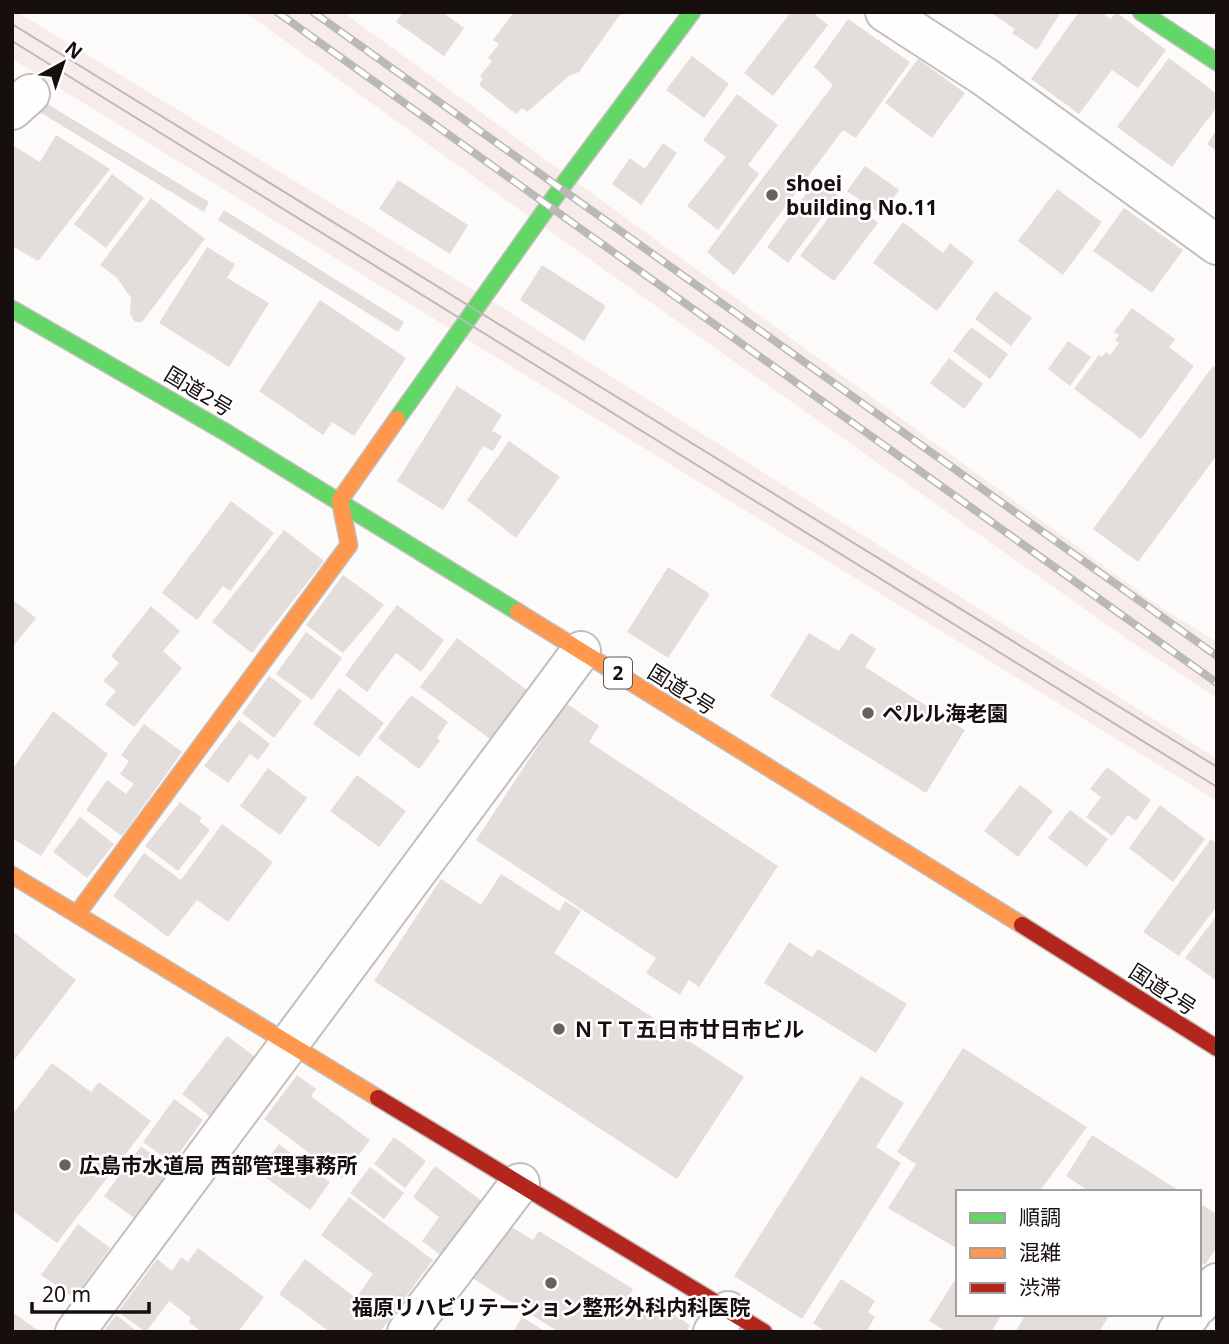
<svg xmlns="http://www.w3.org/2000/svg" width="1229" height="1344" font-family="'Noto Sans','Noto Sans JP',sans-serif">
	<rect width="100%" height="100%" fill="#fdfbfa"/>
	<!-- built -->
	<path fill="#f7ecea" d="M12 12H17L503 308 1217 759V801L12 59Z
		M245 12H343L1160 607 1217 642V698L1127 639 517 208Z"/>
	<!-- building -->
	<path fill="#e3dddc" d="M403 12H442L464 28 444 56 396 22Z
		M514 12H622L579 72 569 76 527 112 522 108 516 114 479 85 483 79 480 76 492 61 488 58 499 44 493 40Z
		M791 12H812L828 25 773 96 744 73Z
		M990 12H1061L1037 50 1012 33 1015 29Z
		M1079 12H1101L1111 19 1116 12 1166 50 1138 88 1112 70 1079 114 1031 79Z
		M848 19 910 62 856 138 843 130 734 275 707 252 833 85 814 67Z
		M692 56 729 84 704 118 666 90Z
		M1169 58 1217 94V107L1172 167 1117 127Z
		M918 59 965 93 932 138 885 103Z
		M737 94 778 125 748 165 759 174 718 230 687 206 726 157 703 140Z
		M44 102 209 202 204 212 38 111Z
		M1217 129V151L1207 144Z
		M56 135 110 169 38 261 12 246V145L40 162Z
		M663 143 677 153 641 205 612 184 630 158 645 169Z
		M865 166 899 190 882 215 847 191Z
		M112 174 144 198 106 248 74 224Z
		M398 180 468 225 450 254 379 209Z
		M816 180 838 196 788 263 767 247Z
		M1057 189 1102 222 1063 275 1018 241Z
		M844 197 878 223 834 281 800 256Z
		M151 198 205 239 142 322H135L130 314 131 298 117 278 100 265Z
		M1124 208 1183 250 1152 293 1093 251Z
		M224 210 404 322 398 332 218 220Z
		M903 222 943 253 950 243 974 262 937 311 873 263Z
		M207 247 235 264 227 278 269 303 229 367 159 323Z
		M542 265 606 306 584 341 520 300Z
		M995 291 1032 318 1011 346 975 319Z
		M320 300 406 358 354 436 332 422 323 435 259 391Z
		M1132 308 1175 339 1169 347 1194 366 1141 439 1074 389 1099 355 1102 357 1106 352 1110 355 1119 343 1115 340 1119 335 1114 332Z
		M971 327 1008 354 990 379 953 351Z
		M1068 341 1091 357 1070 386 1048 369Z
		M949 358 983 384 964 409 930 383Z
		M1213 366 1217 369V455L1138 562 1093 529Z
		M457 386 502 415 492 431 502 436 493 451 483 446 443 510 397 481Z
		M509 441 560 477 516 538 467 500Z
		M231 501 274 533 230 591 223 586 197 620 162 593Z
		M284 530 324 561 252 653 212 622Z
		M668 567 710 594 668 658 627 632Z
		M343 575 384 605 343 653 306 625Z
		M12 599 36 618 12 648Z
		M397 605 444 640 421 672 396 653 367 692 345 675Z
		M151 606 180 631 163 651 182 668 134 727 105 704 116 691 103 681 119 663 111 656Z
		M306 632 342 658 312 700 276 674Z
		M809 633 839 651 851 633 876 649 865 667 965 730 926 793 770 696Z
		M457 638 527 690 490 739 420 687Z
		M269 676 302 701 274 738 242 713Z
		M339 688 384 723 359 757 313 724Z
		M411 695 448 722 437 738 440 741 419 769 378 738Z
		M566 703 599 726 589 742 778 866 699 987 689 980 680 995 646 973 656 958 476 840Z
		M53 711 108 754 41 856 12 838V770Z
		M239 720 270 744 258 760 250 754 228 783 204 766Z
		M144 724 182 752 122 836 86 810 107 780 126 794 134 784 120 774 129 761 121 755Z
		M1107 767 1151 800 1136 821 1128 815 1112 836 1086 817 1101 797 1090 789Z
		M268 768 307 798 280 835 240 806Z
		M357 775 406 811 379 847 330 811Z
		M1020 785 1053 811 1018 857 984 831Z
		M180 802 202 818 199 821 210 830 178 871 145 846Z
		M1160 805 1205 839 1173 882 1129 848Z
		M1070 810 1108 839 1087 867 1048 838Z
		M80 817 114 844 87 878 53 852Z
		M222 824 273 862 228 922 197 900 168 937 113 896 144 853 181 880Z
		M1211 839 1217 844V906L1179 956 1143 932Z
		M501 874 559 911 565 901 581 911 554 953 744 1077 677 1179 374 981 441 879 481 905Z
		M1217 915V981L1185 958Z
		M12 931 76 980 12 1063Z
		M789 942 812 957 818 949 907 1004 876 1053 764 983Z
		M227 1036 258 1059 212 1118 182 1094Z
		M963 1048 1087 1127 1039 1192H958V1249L888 1208 916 1164 897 1152Z
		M52 1063 91 1092 99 1082 151 1121 57 1243 12 1210V1115Z
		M297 1075 316 1089 311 1096 370 1140 342 1178 264 1119Z
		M861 1076 904 1103 876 1147 901 1163 802 1319 734 1276Z
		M174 1099 203 1120 172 1163 143 1142Z
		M1092 1135 1181 1192H1090L1066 1176Z
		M394 1137 426 1161 405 1188 374 1164Z
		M279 1144 330 1182 310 1210 258 1172Z
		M141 1146 174 1171 137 1220 104 1196Z
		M435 1166 486 1204 444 1258 422 1241 439 1217 413 1197Z
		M370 1167 404 1193 384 1219 350 1193Z
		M349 1197 433 1260 380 1332H330L279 1294 305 1259 356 1298 373 1274 321 1235Z
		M1199 1203 1217 1214V1247L1205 1265 1199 1261Z
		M503 1222 533 1240 539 1231 633 1289 628 1298 654 1313 659 1305 690 1325 686 1332H559L469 1276Z
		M78 1224 110 1248 74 1298 41 1275Z
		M198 1248 264 1297 238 1332H202L189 1322 191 1318 169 1301 146 1332 118 1312 157 1259 172 1271 181 1257 188 1262Z
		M958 1275V1314H1002L991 1332H947L929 1321Z
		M841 1279 875 1301 868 1312 875 1317 866 1332H826L813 1323Z
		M12 1312 40 1332H12Z
		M1026 1314H1110L1099 1332H1015Z
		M116 1315 138 1332H103Z
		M522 1317 546 1332H513Z"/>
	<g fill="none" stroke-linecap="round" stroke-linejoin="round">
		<!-- street casing -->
		<g stroke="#c3bebc" stroke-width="42">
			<path id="street" d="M885 12 985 77 1217 245
				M12 110 30 94
				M1199 1305 1217 1283
				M75 1332 581 651
				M407 1332 520 1183
				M713 1332 728 1311
				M1177 1332 1191 1314"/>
		</g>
		<!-- fast casing -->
		<g stroke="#c3bebc" stroke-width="19">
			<path id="fast" d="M1141 12 1217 62
				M12 309 227 433 518 612
				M397 419 561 188 692 12"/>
		</g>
		<!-- slow casing -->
		<g stroke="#c3bebc" stroke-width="19">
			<path id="slow" d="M518 612 1022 925
				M12 875 378 1098
				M77 914 349 545 340 500 397 419"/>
		</g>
		<!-- jam casing -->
		<g stroke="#c3bebc" stroke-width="19">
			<path id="jam" d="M1022 925 1217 1048
				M378 1098 764 1332"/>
		</g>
		<!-- street -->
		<use href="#street" stroke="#fffefe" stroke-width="38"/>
		<!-- fast -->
		<use href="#fast" stroke="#63d668" stroke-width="16"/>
		<!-- slow -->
		<use href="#slow" stroke="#ff974d" stroke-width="16"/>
		<!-- jam -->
		<use href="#jam" stroke="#b3261e" stroke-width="16"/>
		<!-- tram -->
		<path stroke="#bab9b8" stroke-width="2" d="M12 24 1217 767
			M12 41 1217 787"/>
		<!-- rail casing -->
		<g stroke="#bab9b8" stroke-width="8">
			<path id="rail" d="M277 12 1217 683
				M313 12 1217 656"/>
		</g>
		<!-- rail -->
		<use href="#rail" stroke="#fff" stroke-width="5" stroke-dasharray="16" stroke-linecap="butt"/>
	</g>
	<!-- markers -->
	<g fill="#676260" stroke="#fff" stroke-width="2.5">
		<circle cx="772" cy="195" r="7"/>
		<circle cx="868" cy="713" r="7"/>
		<circle cx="559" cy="1029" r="7"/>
		<circle cx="65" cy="1165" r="7"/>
		<circle cx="551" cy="1283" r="7"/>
	</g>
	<g text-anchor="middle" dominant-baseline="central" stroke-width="5" stroke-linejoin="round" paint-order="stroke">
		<!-- shield labels -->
		<rect fill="#fff" stroke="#5c5756" stroke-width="2" x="604" y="657.5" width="28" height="31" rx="5"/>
		<g font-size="19" font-weight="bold" fill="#160f0d">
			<text x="618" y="673">2</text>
		</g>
		<!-- poi labels -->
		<g font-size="21" font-weight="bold" fill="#160f0d" stroke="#fff" text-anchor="start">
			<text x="786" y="183">shoei<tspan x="786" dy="24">building No.11</tspan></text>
			<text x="882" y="713">ペルル海老園</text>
			<text x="573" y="1029">ＮＴＴ五日市廿日市ビル</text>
			<text x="79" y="1165">広島市水道局 西部管理事務所</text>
			<text x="551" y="1307" text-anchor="middle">福原リハビリテーション整形外科内科医院</text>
		</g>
		<!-- street labels -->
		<g font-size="21" fill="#160f0d" stroke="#fff">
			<text transform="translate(199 391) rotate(31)">国道2号</text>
			<text transform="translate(682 689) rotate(32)">国道2号</text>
			<text transform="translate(1163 989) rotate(33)">国道2号</text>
		</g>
	</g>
	<!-- border -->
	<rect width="1229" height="1344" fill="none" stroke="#160f0d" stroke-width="28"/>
	<!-- legend -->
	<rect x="956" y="1190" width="245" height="126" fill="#ffffff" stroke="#a29f9e" stroke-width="2"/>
	<rect x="970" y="1213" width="35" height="10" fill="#63d668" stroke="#a29f9e" stroke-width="2"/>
	<text x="1019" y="1225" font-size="21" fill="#160f0d">順調</text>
	<rect x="970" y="1248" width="35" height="10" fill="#ff974d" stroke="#a29f9e" stroke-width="2"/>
	<text x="1019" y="1260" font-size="21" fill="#160f0d">混雑</text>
	<rect x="970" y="1283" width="35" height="10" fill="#b3261e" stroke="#a29f9e" stroke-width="2"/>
	<text x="1019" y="1295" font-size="21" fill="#160f0d">渋滞</text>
	<!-- north arrow -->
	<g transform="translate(63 63) rotate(40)" stroke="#ffffff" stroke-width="5" paint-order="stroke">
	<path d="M0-5L12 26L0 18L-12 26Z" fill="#160f0d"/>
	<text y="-10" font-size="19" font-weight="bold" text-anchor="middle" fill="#160f0d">N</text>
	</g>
	<!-- scale -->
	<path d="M32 1302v10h117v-10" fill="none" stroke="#160f0d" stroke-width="3.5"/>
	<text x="42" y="1302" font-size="21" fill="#160f0d" stroke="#ffffff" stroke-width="5" paint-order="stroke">20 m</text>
</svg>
